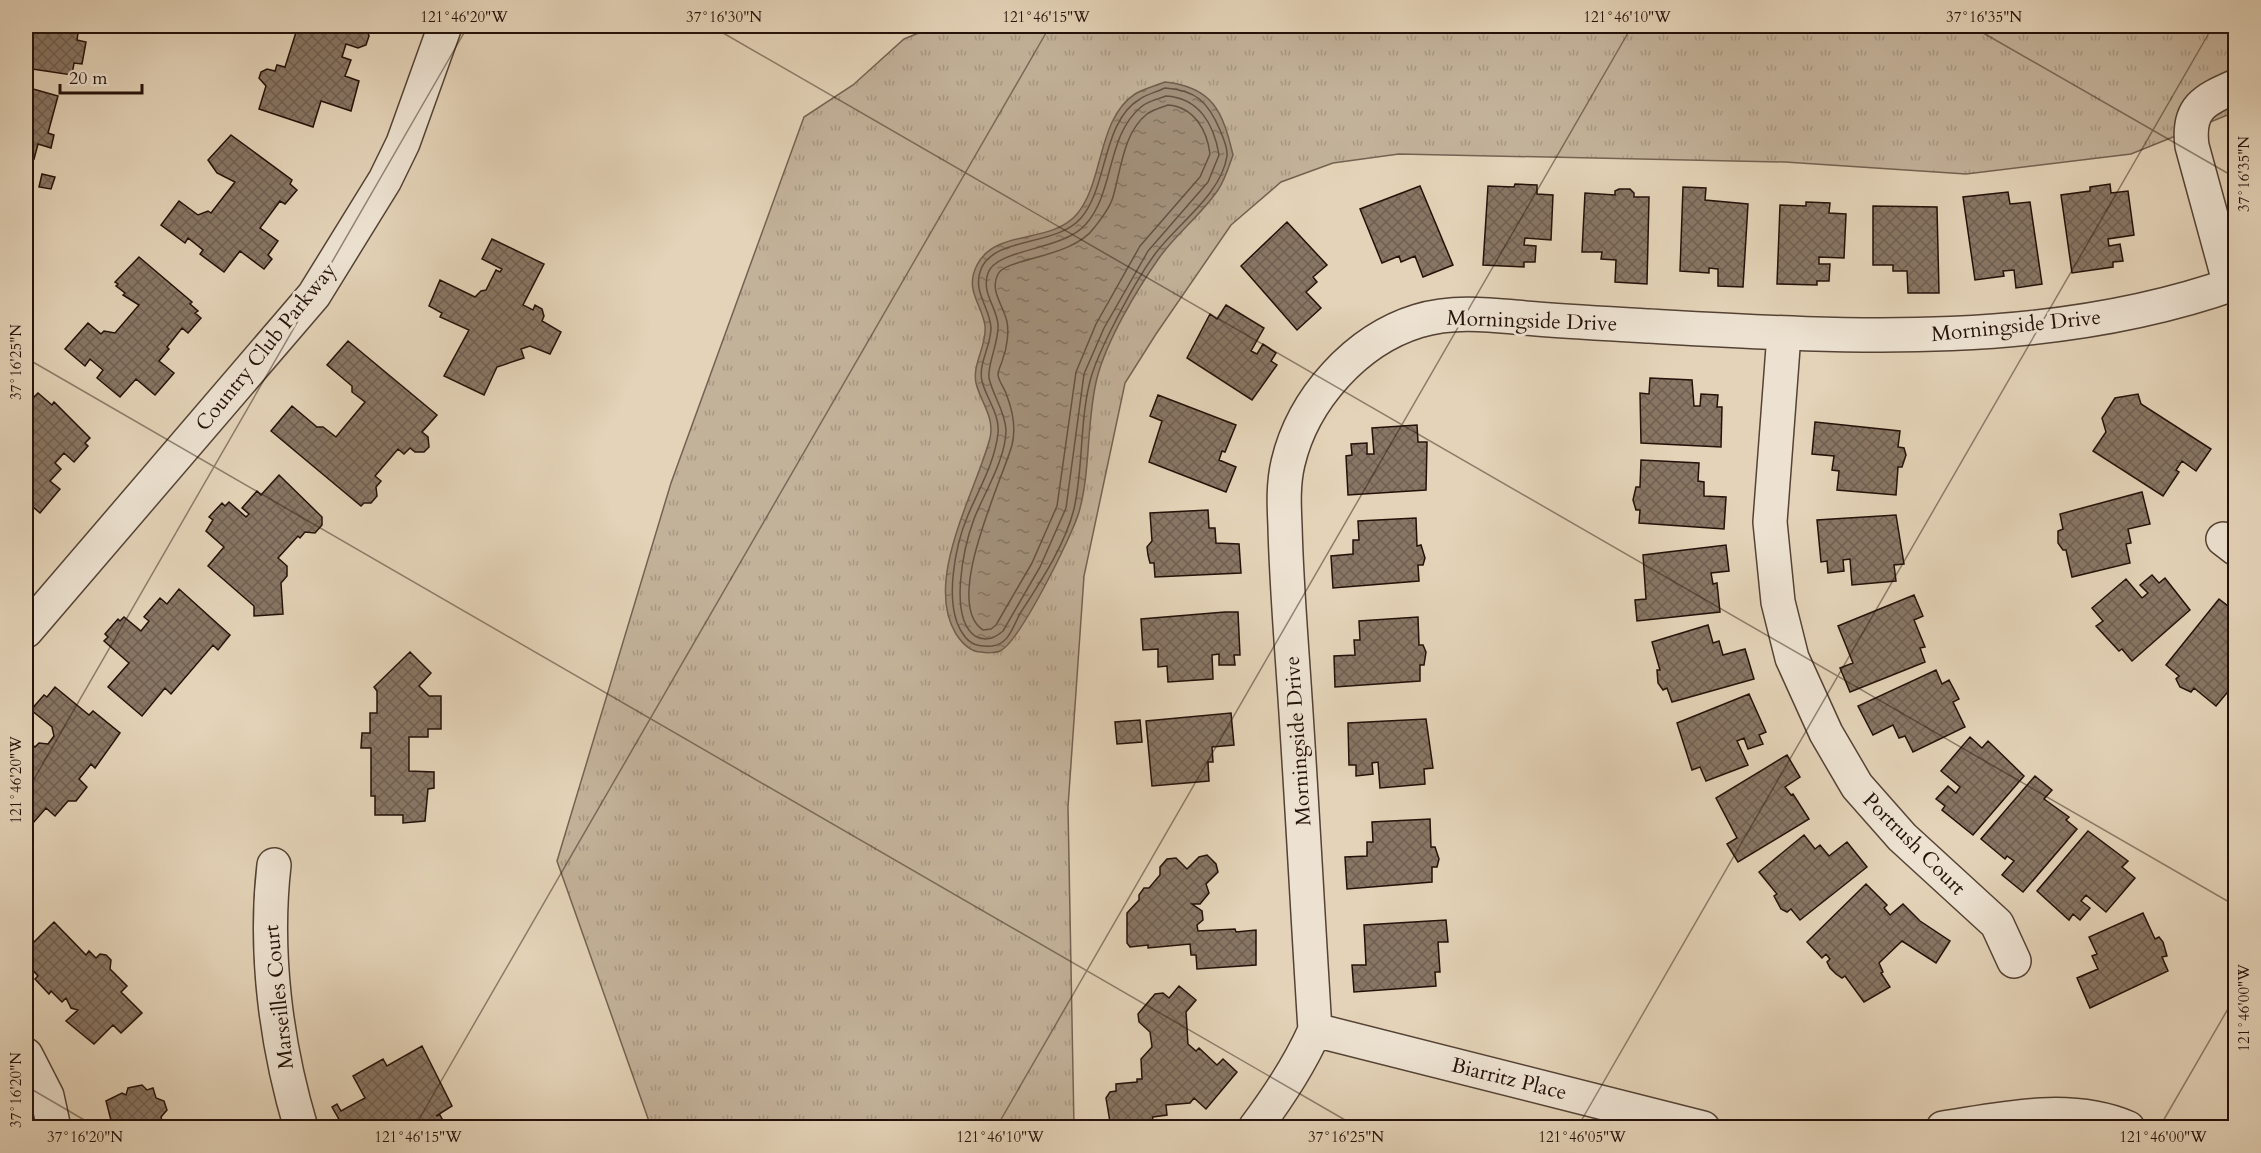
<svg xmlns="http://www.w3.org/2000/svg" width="2261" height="1153" font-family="Cardo,serif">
	<defs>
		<pattern id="grass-tufts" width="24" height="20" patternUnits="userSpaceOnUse" patternTransform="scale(1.5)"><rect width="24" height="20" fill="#c3b29a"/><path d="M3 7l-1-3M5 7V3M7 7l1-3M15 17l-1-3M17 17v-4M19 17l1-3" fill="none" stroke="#a79883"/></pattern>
		<pattern id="water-ripples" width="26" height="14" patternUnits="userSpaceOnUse" patternTransform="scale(1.5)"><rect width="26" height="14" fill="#a3917c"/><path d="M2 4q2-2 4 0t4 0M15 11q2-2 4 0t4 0" fill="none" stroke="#857564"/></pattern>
		<pattern id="building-cross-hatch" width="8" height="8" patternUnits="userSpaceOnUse" patternTransform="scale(1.5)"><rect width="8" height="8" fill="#887664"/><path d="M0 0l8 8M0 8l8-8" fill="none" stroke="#6f5f51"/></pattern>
	</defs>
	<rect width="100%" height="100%" fill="#e4d3b8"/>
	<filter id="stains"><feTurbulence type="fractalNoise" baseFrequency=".00333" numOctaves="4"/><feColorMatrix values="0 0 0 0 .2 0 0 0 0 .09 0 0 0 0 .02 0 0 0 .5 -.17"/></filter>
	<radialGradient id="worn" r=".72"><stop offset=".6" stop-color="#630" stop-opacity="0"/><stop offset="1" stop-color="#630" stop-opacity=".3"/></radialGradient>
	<!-- grass -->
	<path fill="url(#grass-tufts)" stroke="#746252" stroke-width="1.5" d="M936 26H2235V112L2131 154 1966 174 1785 162 1399 154 1333 163 1281 182 1231 225 1156 334 1125 383 1084 576 1068 807 1074 1127H651L557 861 671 483 804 117 853 85 904 39Z"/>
	<!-- water -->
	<path fill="url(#water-ripples)" stroke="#705e4e" stroke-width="1.5" d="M1165 82C1213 87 1223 112 1233 155 1229 166 1225 180 1218 190 1201 215 1176 234 1159 258 1136 291 1107 340 1097 378 1086 422 1091 470 1079 512 1072 536 1019 643 1000 651 996 653 986 653 981 652 971 652 962 643 956 634 923 580 976 492 990 438 995 417 980 401 976 383 972 364 987 346 985 326 982 304 964 290 977 265 996 228 1051 245 1077 214 1104 182 1097 119 1135 94 1143 89 1155 86 1165 82Z"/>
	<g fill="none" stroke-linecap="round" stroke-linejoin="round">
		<!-- shore -->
		<path stroke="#645142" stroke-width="1.5" d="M1165 88C1196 90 1208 102 1220 130 1223 137 1228 148 1227 156 1221 195 1177 224 1155 254 1138 277 1124 304 1111 330 1104 344 1097 359 1092 374 1079 417 1084 465 1074 509 1065 545 1041 581 1021 612 1013 625 1010 644 992 646 979 647 970 645 963 634 943 605 955 546 968 515 979 489 995 462 998 433 1000 414 986 398 982 381 978 364 991 346 991 328 990 307 972 292 981 269 995 236 1056 247 1081 218 1108 187 1102 121 1140 99 1147 94 1157 92 1165 88Z
			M1166 96C1199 98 1214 124 1219 155L1208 182 1148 251 1104 328 1084 374 1066 508 1040 567 1003 631C995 638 985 642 975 636 948 617 964 546 974 519 984 493 1006 459 1006 430 1005 411 993 396 989 378 987 365 999 342 998 325 997 307 981 293 988 273 997 248 1063 251 1086 224 1115 191 1106 136 1141 107 1147 101 1159 99 1166 96Z
			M1168 105C1194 107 1207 130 1210 154L1200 177 1140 246 1096 324 1076 372 1057 506 1032 563 996 625 991 629 983 630C942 603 1002 481 1012 445 1016 429 1013 412 1007 396 1005 389 999 382 998 375 998 369 1002 364 1003 358 1007 348 1009 332 1007 322 1004 306 989 291 998 274 1006 258 1072 258 1094 228 1101 219 1110 208 1113 197 1121 170 1123 133 1147 114 1152 110 1162 107 1168 105Z"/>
	</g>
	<!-- building -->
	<path fill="url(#building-cross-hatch)" stroke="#241109" stroke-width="1.5" d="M35 26H79L77 40 86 42 82 64 74 63 72 75 26 68V28L34 30Z
		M298 26H366L369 36 366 45 358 48 346 44 342 57 351 60 345 76 359 81 351 111 321 101 313 127 259 109 266 86 259 78 261 72 267 69 275 71 277 65 285 67Z
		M26 87 58 96 48 133 54 135 51 148 38 144 34 159 26 157Z
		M231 135 292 180 290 184 297 190 285 204 280 201 260 228 278 241 268 255 272 259 264 269 240 251 224 272 200 254 203 250 188 238 185 243 161 225 179 201 198 215 208 211 211 213 235 182 217 173 208 160Z
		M42 174 55 177 51 189 39 187Z
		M1515 184 1537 185V194L1553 195 1551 240 1525 238 1524 245 1536 246 1535 262H1524V267L1483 265 1488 186 1514 187Z
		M2110 184 2111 193 2128 191 2134 235 2108 239 2109 246 2120 244 2123 261 2113 262V267L2072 273 2061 195 2090 191V187Z
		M1420 186 1453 265 1423 277 1415 256 1401 262 1399 256 1382 263 1360 209Z
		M1683 187 1706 188 1705 200 1748 204 1743 287 1718 286V269L1709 268V273L1680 271Z
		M1619 189H1630L1634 193V197H1649L1647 284 1615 282 1616 260 1601 259 1602 252H1582L1585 193 1615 195V191Z
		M2008 192 2010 204 2030 202 2042 284 2016 288 2014 270 2003 271 2004 276 1975 280 1963 197Z
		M1806 202 1830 203 1829 213 1846 214 1844 258 1819 257V264H1830L1829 281H1817V285L1777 284 1780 205 1806 206Z
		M1873 206 1937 207 1939 293H1908L1907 271H1893V265H1873Z
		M1287 222 1327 265 1313 277 1317 282 1306 292 1321 308 1297 330 1241 266Z
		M492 239 544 264 523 305 533 310 535 305 542 309 544 316 542 321 561 332 550 354 530 346 521 349 524 358 497 367 484 395 444 376 469 330 440 317 442 313 429 306 440 280 475 297 481 291 486 290 496 270 500 272 502 269 482 259Z
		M139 257 192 302 190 304 198 311 195 313 201 318 188 333 182 328 167 347 169 349 159 361 174 373 155 395 136 379 120 397 97 378 103 370 90 359 85 366 65 349 88 323 101 334 104 331 115 333 139 305 123 295 125 293 116 286 118 284 115 282Z
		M1226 305 1264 328 1251 351 1257 354 1263 344 1276 353 1271 361 1277 365 1252 400 1187 358 1210 314 1217 319Z
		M348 341 437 415 422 432 428 437 429 447 424 452H415L410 448 404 454 398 449 375 476 381 481 376 487 377 496 371 503H364L361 506 271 431 292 406 317 427H323L336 437 365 402 352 392V386L327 365Z
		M1650 378 1692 380 1694 406H1700L1701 394 1718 395 1717 407H1722L1721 447 1641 443 1640 393 1649 394Z
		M38 393 52 405 54 402 90 438 85 443 88 446 74 462 64 453 55 463 61 469 50 481 60 489 40 513 26 501V397L32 399Z
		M2138 394 2141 404 2211 449 2196 471 2182 461 2176 470 2179 472 2163 496 2093 451 2106 432 2102 418 2115 398Z
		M1158 395 1236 425 1225 452 1222 451 1219 460 1236 467 1226 492 1149 462 1162 421 1150 416Z
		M1815 422 1900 431 1898 447 1904 448 1906 455 1902 467H1898L1896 495 1837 490 1839 471 1832 470 1834 456 1812 454Z
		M1417 425 1418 442H1427L1426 490 1348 495 1346 456 1352 455 1351 444 1367 443V454H1374L1372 428Z
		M1641 460 1699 463 1698 481 1704 482V496L1726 497 1724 529 1639 523 1640 510H1636L1633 500 1636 487H1640Z
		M279 475 322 517V525L315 533 305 532 300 538 298 536 278 558 287 566V576L281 583 283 614 254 616V606L208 566 224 547 206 531 213 520 209 517 222 503 225 506 229 502 246 517 249 514 242 508 257 491 261 495Z
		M2142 492 2150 524 2128 529 2131 543 2126 544 2130 563 2072 577 2066 550H2063L2058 543V531L2063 529 2060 514Z
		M1208 510 1209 528H1215L1216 543 1239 544 1241 573 1155 577 1154 563H1150L1148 555 1147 547 1152 541 1150 513Z
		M1896 515 1904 564 1894 565 1896 581 1852 585 1850 559 1843 560 1844 571 1828 573 1827 561 1821 562 1817 520Z
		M1416 518 1417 546 1421 545 1425 558 1423 565H1418L1419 581 1333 588 1331 556 1353 554V540H1359L1358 521Z
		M1726 545 1729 571 1711 573 1713 584 1717 583 1720 612 1637 621 1635 600 1646 599 1643 555Z
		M2152 575 2159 583 2165 578 2190 610 2132 661 2122 649 2119 651 2096 626 2103 621 2092 608 2126 579 2142 598 2148 593 2140 585Z
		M179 589 230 635 218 650 213 645 171 694 165 688 142 716 108 687 129 663 104 641 108 637 105 634 118 619 120 621 124 617 141 631 149 621 144 617 160 598 167 604Z
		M1914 595 1923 616 1914 620 1925 647 1920 648 1925 662 1850 692 1840 668 1853 663 1838 626Z
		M2219 599 2236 612V629L2230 636 2236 641V682L2216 706 2194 688 2191 692 2180 687 2176 679 2179 676 2166 665Z
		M1225 612H1238L1240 655H1234L1235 665H1219V654L1212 655 1213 679 1168 682 1167 666 1158 667V649L1143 650 1141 619Z
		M1418 617 1419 645H1423L1426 652 1424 665H1420V681L1335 687 1334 656 1355 655 1354 640H1360L1359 621Z
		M1708 625 1713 643 1719 641 1723 655 1745 649 1754 679 1672 702 1667 688 1663 690 1658 683 1657 670H1660L1652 642Z
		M410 652 431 673 419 686 429 696H441V729H428V737H409V771L434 772V788L428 789 425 821 403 823V815H375V796H371V748H361L362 733H370V713H377V691L374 687Z
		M1936 670 1942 684 1949 680 1959 699 1953 702 1965 727 1913 752 1905 736 1899 738 1893 725 1873 735 1858 706Z
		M55 687 89 715 93 711 120 733 95 768 91 764 79 779 87 787 76 801H68L55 816 46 808 33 823 26 817V786L30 781 26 778V739L35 747 39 743 48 744 54 736 52 727 31 710 44 695 47 697Z
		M1749 694 1766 732 1759 735 1763 744 1748 749 1744 738 1737 741 1748 765 1706 781 1700 767 1692 770 1677 723Z
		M1231 713 1234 745 1212 747 1213 762H1208L1209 781 1152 786 1146 721Z
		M1426 719 1433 768 1424 769 1425 784 1380 788 1378 762 1372 763 1373 774 1356 776V765H1349L1348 723Z
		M1140 720 1142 742 1117 744 1115 722Z
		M1970 737 1982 748 1988 741 2024 776 1973 835 1942 810 1945 806 1936 799 1948 786 1956 793 1960 787 1941 771Z
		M1787 755 1800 777 1785 787 1791 795 1793 794 1809 819 1738 862 1727 844 1737 838 1716 798Z
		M2035 776 2052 790 2044 799 2069 817 2066 820 2077 829 2023 892 2002 875 2014 861 2007 856 2005 859 1981 839Z
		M1430 819 1431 847H1435L1439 859 1437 867H1432V882L1347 889 1345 857 1367 856V842H1373L1372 822Z
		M2088 831 2128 861 2122 867 2135 878 2106 912 2086 895 2081 901 2090 908 2080 920 2073 914 2069 920 2037 891Z
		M1804 835 1815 849 1820 845 1829 856 1847 842 1867 867 1800 920 1791 909 1787 912 1781 909 1774 896 1777 894 1759 872Z
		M1207 855 1216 864 1218 872 1206 884 1209 893 1200 904H1192L1202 911 1203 920 1197 925 1198 931 1235 929 1236 932 1256 930V965L1197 969 1196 955H1191L1190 944 1148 948V945L1130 947 1127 943V913L1139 900V895L1144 888H1149L1160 875V867L1167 859 1176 858 1187 869 1199 857Z
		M1866 884 1887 905 1884 908 1890 915 1903 904 1920 921 1950 941 1936 963 1902 941 1879 963 1883 972 1881 973 1890 987 1864 1002 1845 976 1842 978 1836 974 1830 968 1827 962 1830 959 1826 954 1822 958 1807 942Z
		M2143 913 2155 939 2159 937 2163 942 2167 956 2162 957 2168 971 2090 1008 2077 978 2098 969 2092 956 2097 954 2089 937Z
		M1446 920 1448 942H1438L1440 972H1435L1436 986 1354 992 1352 965H1366L1364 925Z
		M54 922 86 955 89 951 96 958 100 954 106 955 111 960 110 969 127 986 121 992 142 1013 121 1033 113 1025 94 1044 66 1021 78 1010 71 1008 66 998 62 1002 51 991 49 994 35 979 38 976 26 963 28 961 26 958V940L31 945Z
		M1179 986 1196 1000 1186 1012 1188 1044 1196 1051 1199 1048 1217 1065 1223 1059 1237 1072 1206 1109 1194 1098 1190 1103 1166 1105 1167 1115 1153 1117 1150 1127 1111 1128 1106 1098 1110 1092 1116 1091V1084L1137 1082V1079H1142L1141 1059 1152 1047 1150 1032 1139 1022 1138 1014 1155 994 1163 993 1169 998Z
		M422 1046 452 1106 436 1116 440 1115 447 1128H344L332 1107 337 1104 341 1111 365 1098 353 1076 383 1059 387 1066Z
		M142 1085 147 1090 153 1088 156 1098 164 1101 167 1110 161 1117 162 1121 168 1122 173 1128H113L106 1101 122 1093 126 1095 128 1088Z"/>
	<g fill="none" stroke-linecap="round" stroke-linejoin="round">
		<!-- minor casing -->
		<g stroke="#544235" stroke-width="36">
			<path id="minor" d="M2230 285 2192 146C2187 108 2204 100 2236 86
				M1784 334 1770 522 1778 602 1792 658 1826 733 1857 786 1902 837 1997 924 2014 961
				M2223 539 2236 549
				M26 631 314 295 385 180 403 143 445 26
				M274 865C264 952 276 1044 301 1128
				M1315 1030 1703 1128
				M26 1055 47 1096 54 1128
				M1255 1128C1279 1096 1299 1066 1315 1030 1307 905 1301 779 1292 654 1289 611 1286 569 1285 526 1284 505 1283 484 1288 463 1303 399 1356 340 1418 321 1457 309 1498 316 1537 319 1574 322 1612 324 1649 326 1845 337 2048 350 2236 283
				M1943 1128C2003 1119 2070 1103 2128 1128"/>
		</g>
		<!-- minor -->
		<use href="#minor" stroke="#ede2d1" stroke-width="33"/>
	</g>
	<!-- ticks -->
	<path fill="none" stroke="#241109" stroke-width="1.5" stroke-opacity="0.45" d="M711 26 2236 906M1971 26 2236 178M26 358 1359 1128M26 793 468 26M26 1086 98 1128M414 1128 1050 26M996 1128 1632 26M1577 1128 2213 26M2159 1128 2236 995"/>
	<g text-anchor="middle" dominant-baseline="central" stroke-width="6" stroke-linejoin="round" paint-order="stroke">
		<!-- street labels -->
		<g font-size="21" fill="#241109" stroke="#ede2d1">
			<text transform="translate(1532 321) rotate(2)">Morningside Drive</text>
			<text transform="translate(2016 326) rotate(-6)">Morningside Drive</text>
			<text transform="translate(266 347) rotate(-51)">Country Club Parkway</text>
			<text transform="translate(1298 741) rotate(-94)">Morningside Drive</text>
			<text transform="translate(1914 844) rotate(45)">Portrush Court</text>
			<text transform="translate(279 997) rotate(-96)">Marseilles Court</text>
			<text transform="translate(1509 1079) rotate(14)">Biarritz Place</text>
		</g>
	</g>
	<!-- margin -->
	<rect width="2261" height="1153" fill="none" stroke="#e4d3b8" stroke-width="66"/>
	<!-- scale -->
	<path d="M60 84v9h82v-9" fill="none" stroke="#241109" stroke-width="3"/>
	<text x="69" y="84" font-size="18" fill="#241109" stroke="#ede2d1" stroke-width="4.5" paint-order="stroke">20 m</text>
	<rect x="33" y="33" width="2195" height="1087" fill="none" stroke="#241109" stroke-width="2"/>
	<g font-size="15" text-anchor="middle" fill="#241109">
		<text x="464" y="22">121°46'20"W</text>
		<text x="724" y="22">37°16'30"N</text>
		<text x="1046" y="22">121°46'15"W</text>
		<text x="1627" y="22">121°46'10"W</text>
		<text x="1984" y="22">37°16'35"N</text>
		<text transform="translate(2244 174) rotate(-90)" y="5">37°16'35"N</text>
		<text transform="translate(16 362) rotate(-90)" y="5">37°16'25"N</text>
		<text transform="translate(16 780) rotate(-90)" y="5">121°46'20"W</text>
		<text transform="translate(2244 1008) rotate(-90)" y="5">121°46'00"W</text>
		<text transform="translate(16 1090) rotate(-90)" y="5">37°16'20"N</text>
		<text x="85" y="1142">37°16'20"N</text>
		<text x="418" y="1142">121°46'15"W</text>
		<text x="1000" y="1142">121°46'10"W</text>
		<text x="1346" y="1142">37°16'25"N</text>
		<text x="1582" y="1142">121°46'05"W</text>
		<text x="2163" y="1142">121°46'00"W</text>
	</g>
	<rect width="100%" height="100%" filter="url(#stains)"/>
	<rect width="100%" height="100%" fill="url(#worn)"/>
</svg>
